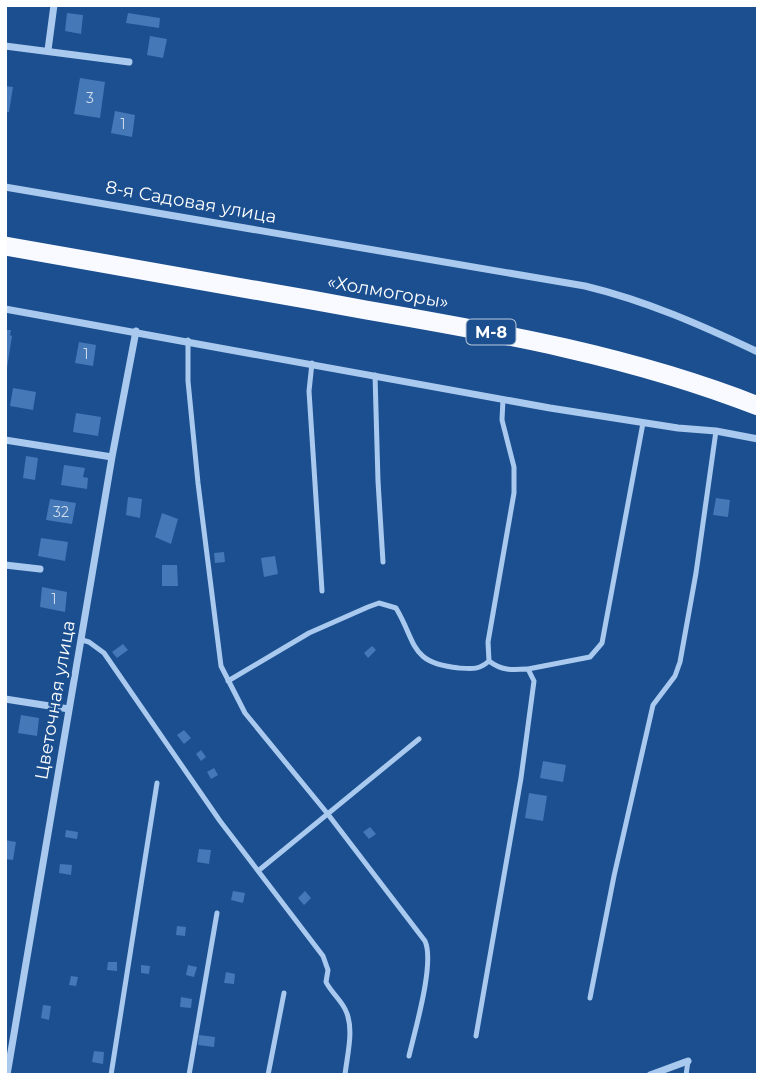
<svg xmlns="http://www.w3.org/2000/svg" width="763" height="1080" font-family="Montserrat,sans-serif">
	<rect width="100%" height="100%" fill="#1b4f8f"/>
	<!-- building -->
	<path fill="#4478b7" d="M67 13 83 15 81 34 65 31Z
		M128 13 160 18 159 28 126 23Z
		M150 36 167 39 163 58 147 55Z
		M80 78 105 82 100 118 74 114Z
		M5 86 13 87 9 112H5Z
		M115 111 135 115 132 137 111 133Z
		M5 330H11L10 335 12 336 7 368Z
		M79 342 96 345 93 366 75 363Z
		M13 388 36 392 33 410 10 406Z
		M76 413 101 417 98 436 73 432Z
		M26 456 38 458 35 480 23 478Z
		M64 465 85 468 83 477 88 478 87 489 61 485Z
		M128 497 142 499 140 518 126 515Z
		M716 498 730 500 728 517 713 515Z
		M50 499 76 503 72 524 46 520Z
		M162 513 178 519 171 544 155 537Z
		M41 538 68 542 65 561 38 556Z
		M224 552 225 562 215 563 214 553Z
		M275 556 278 574 264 577 261 558Z
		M162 565H177L178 586H162Z
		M42 587 67 592 65 612 40 607Z
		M123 644 128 650 117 658 112 652Z
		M372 646 376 650 368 658 364 653Z
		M21 715 39 718 37 736 18 733Z
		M184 730 191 738 184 744 177 735Z
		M201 750 206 757 201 761 196 754Z
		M543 761 566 765 563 782 540 778Z
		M214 768 218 775 211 779 207 772Z
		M529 793 547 796 543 821 525 818Z
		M370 827 376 834 369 839 363 832Z
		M66 830 78 832 77 839 65 837Z
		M5 840 16 842 13 860 5 859Z
		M199 849 211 850 209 864 197 862Z
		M60 864 72 865 71 875 59 873Z
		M233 891 245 893 243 903 231 900Z
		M305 891 311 898 304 905 298 898Z
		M177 926 186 927 185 936 176 935Z
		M108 962H117V971L107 970Z
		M141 965 150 966 149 974 141 973Z
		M188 965 197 967 194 977 186 975Z
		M226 972 235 974 234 984 224 983Z
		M71 976 78 977 76 986 69 985Z
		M181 997 192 999 191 1008 180 1007Z
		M43 1005 51 1006 49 1020 41 1018Z
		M199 1035 215 1037 214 1047 198 1045Z
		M94 1051 104 1052 103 1064 92 1062Z"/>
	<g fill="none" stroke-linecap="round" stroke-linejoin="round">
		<!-- service -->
		<path stroke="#a9c9ee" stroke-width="5" d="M188 340V381L198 483 221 666 245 713 327 813 425 941C435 963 415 1030 409 1056
			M312 363 309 391 322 591
			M375 375 378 481 383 562
			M82 640 89 642 104 653 220 821 323 956 328 970 326 982C331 992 340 999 345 1009 355 1028 347 1055 345 1075
			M528 669 590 657 602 643 643 423
			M228 681 309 633 368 607 379 603 396 608C417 643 409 663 459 668 472 669 479 670 489 661
			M258 871 419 739
			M590 998 614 876 653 705 675 676 680 662 696 573 716 431
			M476 1036 521 778 534 681 528 669C512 670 502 671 489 661L488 642 514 493V467L502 420 503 399
			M111 1075 157 783
			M189 1075 217 913
			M268 1075 284 993
			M686 1075 688 1061"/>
		<!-- minor -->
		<path stroke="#a9c9ee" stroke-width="7" d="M5 46 129 62
			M48 50 54 5
			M5 187 585 286C647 301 701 325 758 352
			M5 309 550 408 678 428 716 431 758 439
			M5 440 112 457
			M5 565 40 569
			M5 699 69 709
			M7 1075 112 457 136 331
			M650 1075 688 1061"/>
		<!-- trunk -->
		<path stroke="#f8faff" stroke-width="19" d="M5 246C126 267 246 288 366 310 500 333 631 356 758 406"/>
	</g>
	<g text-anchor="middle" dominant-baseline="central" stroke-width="5" stroke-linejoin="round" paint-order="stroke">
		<!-- number labels -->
		<g font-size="14" fill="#d0dded">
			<text x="90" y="98">3</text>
			<text x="123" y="124">1</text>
			<text x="86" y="354">1</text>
			<text x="61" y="512">32</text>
			<text x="54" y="599">1</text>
		</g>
		<!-- shield labels -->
		<rect fill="#1b4f8f" stroke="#bbcadd" stroke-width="2" x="466.5" y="319.5" width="49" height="25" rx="5"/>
		<g font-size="16" font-weight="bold" fill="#fff">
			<text x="491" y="332">М-8</text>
		</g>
		<!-- street labels -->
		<g font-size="18" fill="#fff" stroke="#1b4f8f">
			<text transform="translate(191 202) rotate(10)">8-я Садовая улица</text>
			<text transform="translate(388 292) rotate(10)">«Холмогоры»</text>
			<text transform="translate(55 700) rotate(-80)">Цветочная улица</text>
		</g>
	</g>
	<!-- border -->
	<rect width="763" height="1080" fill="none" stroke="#ffffff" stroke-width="14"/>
</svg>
